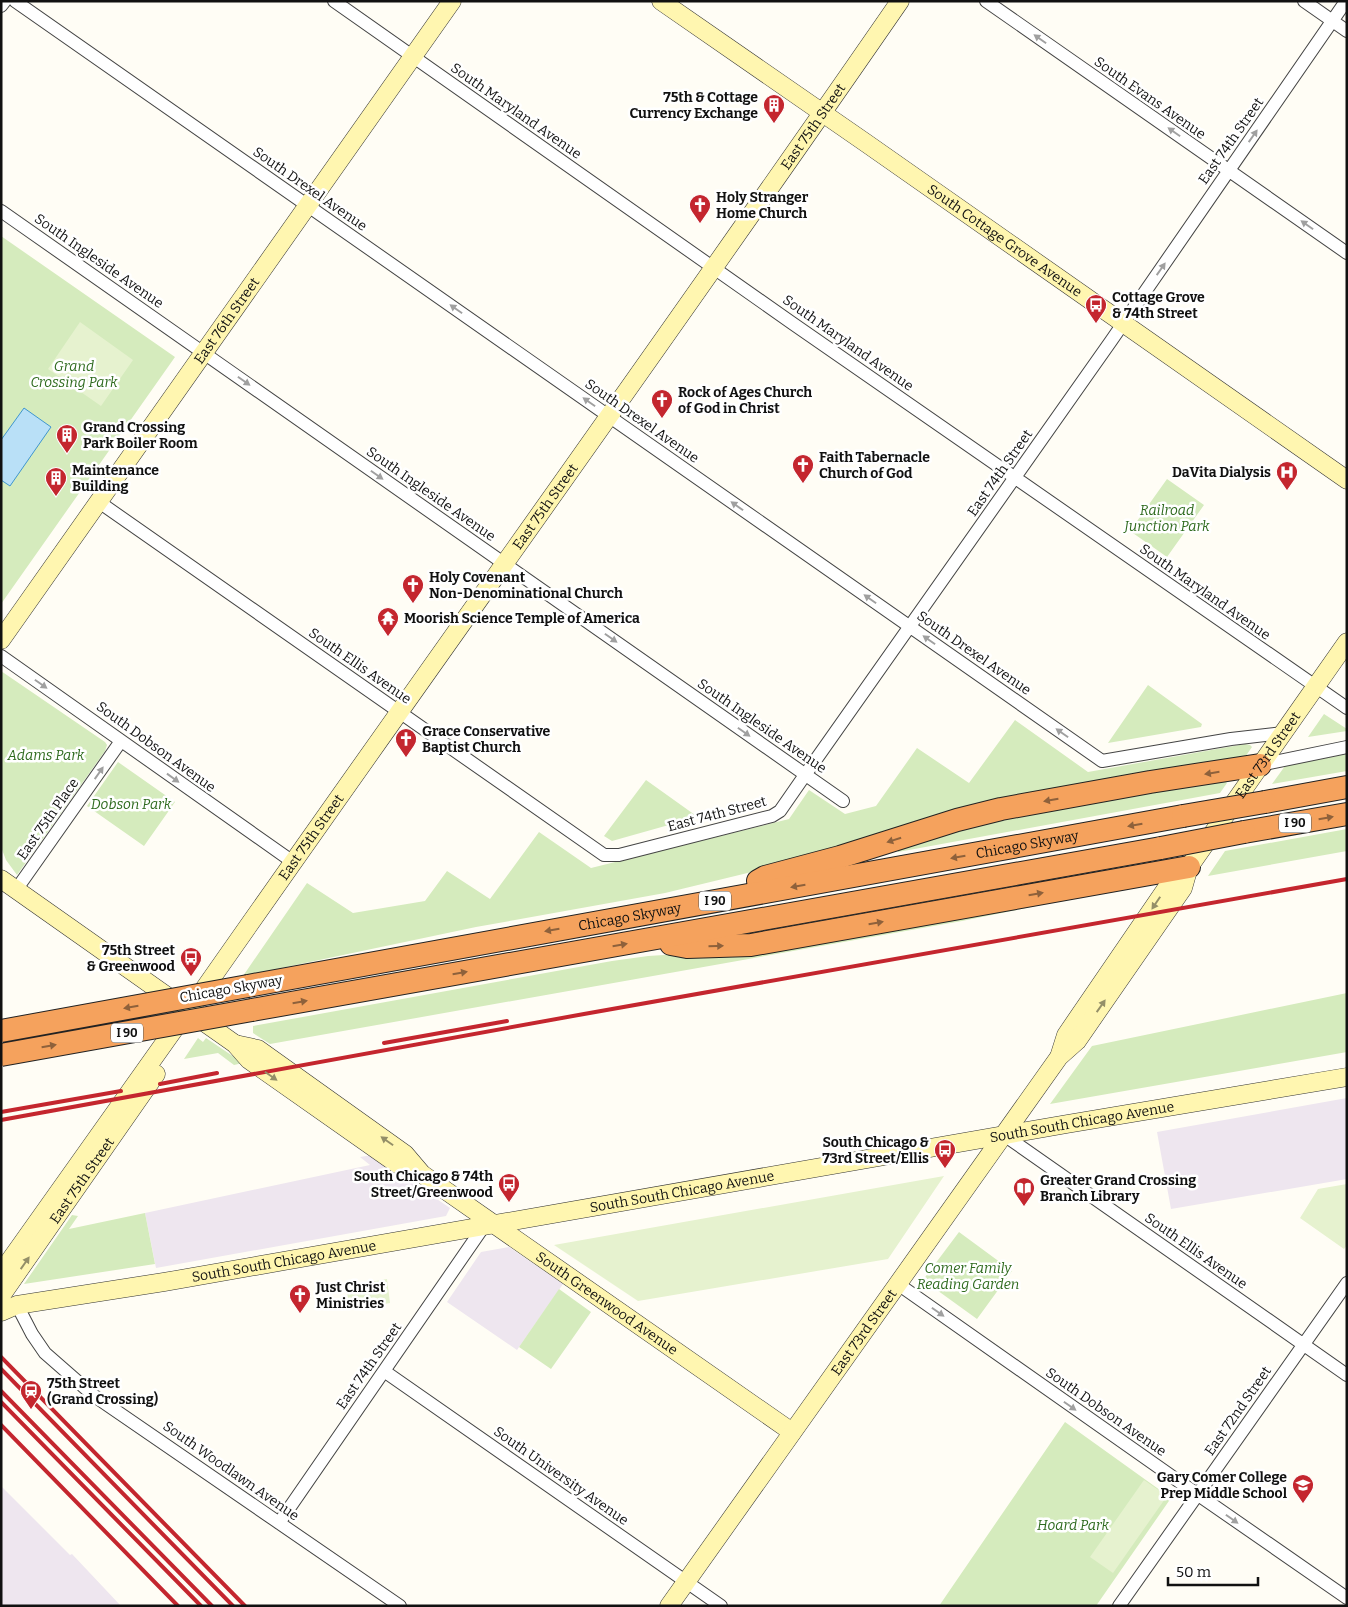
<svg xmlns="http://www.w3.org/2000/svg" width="1348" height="1607" font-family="Bitter,serif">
	<rect width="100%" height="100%" fill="#fffdf5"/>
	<!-- industrial -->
	<path fill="#eee6ef" d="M1347 1098V1179L1171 1209 1157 1132Z
		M372 1155 450 1208 446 1216 156 1268 145 1213 370 1165 360 1157Z
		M509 1247 563 1284 517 1350 447 1302 481 1252Z
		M1 1486 70 1555 72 1554 121 1606H1Z"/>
	<!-- green -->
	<path fill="#d5ebbd" d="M1 236 175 357 1 604Z
		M1167 479 1204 505 1167 557 1130 531Z
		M1 671 105 742 107 745 105 751 17 875 6 860 1 847Z
		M1148 685 1202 724 1201 727 1108 743Z
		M1324 714 1347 729V731L1308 737Z
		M1015 720 1088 772 1245 744 1250 745 1252 747 1243 760 826 854 665 893 476 927 243 976 307 883 353 913 425 901 447 871 490 899 539 832 591 868 789 819 809 790 845 814 876 806 917 748 969 783Z
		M1347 754V771L1272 784 1285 766Z
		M118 762 175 802 144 846 87 806Z
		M1223 779 1227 783 1220 793 898 852 897 845 942 830Z
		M646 780 695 815 690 819 612 841 604 836Z
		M1347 829V851L1208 876 1225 851Z
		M1150 883 962 921 270 1044 253 1033V1026L612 961 648 956 695 953Z
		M1347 993V1052L1050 1104 1092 1046Z
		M198 1038 203 1042 206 1038 243 1063 234 1065 218 1053 184 1059Z
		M145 1213 155 1264 24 1284 72 1215 78 1216 69 1229Z
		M959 1232 1012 1271 977 1319 923 1280Z
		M559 1289 591 1312 551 1369 519 1347Z
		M1065 1422 1171 1498 1096 1606H939Z"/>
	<!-- pitch -->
	<path fill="#e6f2cf" d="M80 322 133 360 101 406 48 369Z
		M944 1176 888 1259 638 1301 554 1245Z
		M1347 1184V1245L1344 1249 1300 1218 1318 1189Z
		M387 1279 390 1303 350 1310 346 1286Z
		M1144 1480 1167 1496 1113 1573 1090 1557Z"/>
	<!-- water -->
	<path fill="#b9e0f7" stroke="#3f96cf" d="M24 408 51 427 10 486 1 480V440Z"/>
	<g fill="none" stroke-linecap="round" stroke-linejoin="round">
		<!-- street casing -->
		<g stroke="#444" stroke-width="14">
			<path id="street" d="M15 1 1102 761 1231 739 1283 733
				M334 1 792 323 1347 708
				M986 1 1347 253
				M1304 1 1347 31
				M1 6 5 1
				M1 211 843 801
				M99 502 604 855H619L772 816 780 811 805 775 1111 341 1346 1
				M1 656 293 862
				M1260 765 1347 747
				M16 890 121 741
				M1004 1135 1347 1375
				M898 1284 1184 1485 1347 1598
				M17 1305 32 1334 45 1353 93 1395 400 1606
				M384 1371 721 1606
				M279 1523 484 1226
				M1119 1606 1347 1283"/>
		</g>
		<!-- secondary casing -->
		<g stroke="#333" stroke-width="19">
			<g id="secondary">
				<path id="s1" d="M661 1 866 143 1347 480"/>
				<path id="s2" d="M1 640 452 1"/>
				<path d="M1 879 235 1044 249 1060 397 1164 419 1173"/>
				<path id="s3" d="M235 1044 258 1049 405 1154 422 1174 792 1432"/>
				<path id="s4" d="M1060 1054 1066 1035 1172 880 1189 867 1347 642"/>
				<path id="s5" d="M1 1273 175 1028 188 1012C424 674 666 340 900 1"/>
				<path id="s6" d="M1 1296 156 1074"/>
				<path id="s7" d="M1 1312 17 1305 164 1282 1067 1124 1347 1077"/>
				<path id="s8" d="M669 1606 1059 1057 1077 1041 1183 888 1189 867"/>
			</g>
		</g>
		<!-- highway casing -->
		<g stroke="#222" stroke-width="24">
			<g id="highway">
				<path d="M1265 802 1347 787"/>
				<path d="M1244 832 1347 814"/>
				<path d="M758 881 765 877 840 857 957 820 1001 809 1150 782 1260 765"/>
				<path d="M671 944 687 947 751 945 1189 867"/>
				<path id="s9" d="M248 986 1183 816"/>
				<path d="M252 1010 1161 848"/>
			</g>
		</g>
		<!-- street -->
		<use href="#street" stroke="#fff" stroke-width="12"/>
		<!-- secondary -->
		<use href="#secondary" stroke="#fff6b0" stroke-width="18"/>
		<!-- highway -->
		<use href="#highway" stroke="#f5a25d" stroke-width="22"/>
		<!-- rail -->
		<path stroke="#c4262e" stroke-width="4" d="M384 1043 507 1021
			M160 1084 217 1073
			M1 1112 121 1091
			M1 1120 584 1014 1347 879
			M1 1357 245 1606
			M1 1369 233 1606
			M1 1391 212 1606
			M1 1402 201 1606
			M1 1425 178 1606"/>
		<!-- highway-bridge casing -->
		<g stroke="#222" stroke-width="24" stroke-linecap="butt">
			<path id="highway-bridge" d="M1183 816 1265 802
				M1161 848 1244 832
				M1 1031 248 986
				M1 1055 252 1010"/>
		</g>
		<!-- highway-bridge -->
		<use href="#highway-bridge" stroke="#f5a25d" stroke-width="22"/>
	</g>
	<!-- one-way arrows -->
	<defs><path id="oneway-solid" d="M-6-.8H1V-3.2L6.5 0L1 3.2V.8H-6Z" transform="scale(1.25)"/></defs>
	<g fill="#a0a0a0">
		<use href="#oneway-solid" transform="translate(1040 39) rotate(-145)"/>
		<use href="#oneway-solid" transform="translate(1174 132) rotate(-145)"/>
		<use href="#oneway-solid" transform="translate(1253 136) rotate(-55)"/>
		<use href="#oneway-solid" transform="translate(1307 225) rotate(-145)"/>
		<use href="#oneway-solid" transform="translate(1161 269) rotate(-55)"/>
		<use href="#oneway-solid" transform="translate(456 309) rotate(-145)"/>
		<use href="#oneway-solid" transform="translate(244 381) rotate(35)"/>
		<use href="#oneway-solid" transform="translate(589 402) rotate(-145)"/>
		<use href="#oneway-solid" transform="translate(377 475) rotate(35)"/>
		<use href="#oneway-solid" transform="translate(737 506) rotate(-145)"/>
		<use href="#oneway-solid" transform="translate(870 599) rotate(-145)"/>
		<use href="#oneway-solid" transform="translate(611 638) rotate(35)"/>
		<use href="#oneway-solid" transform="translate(929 640) rotate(-145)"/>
		<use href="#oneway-solid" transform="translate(41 684) rotate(35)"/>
		<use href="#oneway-solid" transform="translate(744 732) rotate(35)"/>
		<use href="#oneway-solid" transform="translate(1062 733) rotate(-145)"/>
		<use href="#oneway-solid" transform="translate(99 773) rotate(-55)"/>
		<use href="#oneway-solid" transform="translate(173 778) rotate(36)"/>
		<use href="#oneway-solid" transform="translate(938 1312) rotate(35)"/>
		<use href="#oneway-solid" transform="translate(1070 1406) rotate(35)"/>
		<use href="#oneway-solid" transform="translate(1232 1519) rotate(35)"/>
	</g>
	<g fill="#8e613b">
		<use href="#oneway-solid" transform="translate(1212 773) rotate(171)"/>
		<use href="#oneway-solid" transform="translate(1051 800) rotate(170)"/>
		<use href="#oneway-solid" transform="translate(1326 818) rotate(-10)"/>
		<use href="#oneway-solid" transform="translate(1135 825) rotate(170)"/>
		<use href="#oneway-solid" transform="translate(894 840) rotate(162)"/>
		<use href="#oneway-solid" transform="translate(958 857) rotate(170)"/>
		<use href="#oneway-solid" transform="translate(798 886) rotate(170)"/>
		<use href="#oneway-solid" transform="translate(1036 894) rotate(-10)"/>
		<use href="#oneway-solid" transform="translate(876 923) rotate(-10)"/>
		<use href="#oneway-solid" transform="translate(552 930) rotate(170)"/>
		<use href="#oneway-solid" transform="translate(620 945) rotate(-10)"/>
		<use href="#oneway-solid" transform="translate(716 946) rotate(-2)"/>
		<use href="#oneway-solid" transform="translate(460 973) rotate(-10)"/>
		<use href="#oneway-solid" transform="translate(300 1002) rotate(-10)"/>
		<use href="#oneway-solid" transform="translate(131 1007) rotate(170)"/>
		<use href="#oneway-solid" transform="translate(49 1046) rotate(-10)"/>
	</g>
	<g fill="#948f68">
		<use href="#oneway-solid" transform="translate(1156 903) rotate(124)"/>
		<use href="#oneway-solid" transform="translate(1101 1006) rotate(-55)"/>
		<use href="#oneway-solid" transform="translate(271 1076) rotate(35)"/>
		<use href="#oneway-solid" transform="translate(387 1141) rotate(-145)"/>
		<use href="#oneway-solid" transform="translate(25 1263) rotate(-55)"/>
	</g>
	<!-- icons -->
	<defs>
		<g id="building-pin" transform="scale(1.125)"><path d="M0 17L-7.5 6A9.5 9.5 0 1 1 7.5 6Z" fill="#c4262e" stroke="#fff"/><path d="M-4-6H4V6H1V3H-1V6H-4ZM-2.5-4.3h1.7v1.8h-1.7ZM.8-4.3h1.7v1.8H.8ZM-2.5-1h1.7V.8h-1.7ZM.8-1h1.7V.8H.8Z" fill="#fff"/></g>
		<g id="church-pin" transform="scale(1.125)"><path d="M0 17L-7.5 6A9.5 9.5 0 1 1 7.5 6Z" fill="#c4262e" stroke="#fff"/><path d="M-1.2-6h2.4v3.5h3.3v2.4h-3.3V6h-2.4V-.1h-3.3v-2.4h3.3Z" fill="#fff"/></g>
		<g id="bus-pin" transform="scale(1.125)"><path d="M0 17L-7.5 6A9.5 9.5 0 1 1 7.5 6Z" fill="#c4262e" stroke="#fff"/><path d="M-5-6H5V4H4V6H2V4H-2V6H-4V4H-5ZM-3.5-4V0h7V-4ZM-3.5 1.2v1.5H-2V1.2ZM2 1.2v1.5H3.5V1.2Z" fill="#fff"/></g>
		<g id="hospital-pin" transform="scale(1.125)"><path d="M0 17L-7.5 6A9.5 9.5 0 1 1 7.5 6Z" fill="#c4262e" stroke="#fff"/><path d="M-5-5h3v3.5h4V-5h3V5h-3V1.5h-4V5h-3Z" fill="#fff"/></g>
		<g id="temple-pin" transform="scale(1.125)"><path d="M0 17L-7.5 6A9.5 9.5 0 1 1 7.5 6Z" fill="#c4262e" stroke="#fff"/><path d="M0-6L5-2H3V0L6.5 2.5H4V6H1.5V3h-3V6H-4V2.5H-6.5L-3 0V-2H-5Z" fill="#fff"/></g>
		<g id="library-pin" transform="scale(1.125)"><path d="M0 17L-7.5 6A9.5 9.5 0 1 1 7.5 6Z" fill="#c4262e" stroke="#fff"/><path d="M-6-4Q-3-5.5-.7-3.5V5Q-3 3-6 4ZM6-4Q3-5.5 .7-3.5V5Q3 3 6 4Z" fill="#fff"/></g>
		<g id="station-pin" transform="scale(1.125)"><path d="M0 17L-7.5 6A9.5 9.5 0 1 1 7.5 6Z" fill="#c4262e" stroke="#fff"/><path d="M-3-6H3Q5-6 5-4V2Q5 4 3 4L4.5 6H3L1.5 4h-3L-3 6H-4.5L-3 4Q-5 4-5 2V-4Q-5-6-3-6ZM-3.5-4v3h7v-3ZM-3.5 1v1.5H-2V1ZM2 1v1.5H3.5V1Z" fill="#fff"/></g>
		<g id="school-pin" transform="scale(1.125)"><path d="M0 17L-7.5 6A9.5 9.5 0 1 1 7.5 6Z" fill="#c4262e" stroke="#fff"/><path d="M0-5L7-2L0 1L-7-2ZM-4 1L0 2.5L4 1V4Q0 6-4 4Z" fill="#fff"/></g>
	</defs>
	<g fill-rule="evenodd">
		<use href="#building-pin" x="774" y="105"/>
		<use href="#church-pin" x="700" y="205"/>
		<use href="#bus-pin" x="1096" y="305"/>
		<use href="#church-pin" x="662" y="400"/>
		<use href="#building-pin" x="67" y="435"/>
		<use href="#church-pin" x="803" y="465"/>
		<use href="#hospital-pin" x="1287" y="472"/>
		<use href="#building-pin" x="56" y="478"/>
		<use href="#church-pin" x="413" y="585"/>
		<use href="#temple-pin" x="388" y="618"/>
		<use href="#church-pin" x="406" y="739"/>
		<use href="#bus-pin" x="191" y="958"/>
		<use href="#bus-pin" x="945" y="1150"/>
		<use href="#bus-pin" x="509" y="1184"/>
		<use href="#library-pin" x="1024" y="1188"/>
		<use href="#church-pin" x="300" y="1295"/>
		<use href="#station-pin" x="31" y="1391"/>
		<use href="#school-pin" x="1303" y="1485"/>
	</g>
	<g text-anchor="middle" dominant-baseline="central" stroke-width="5" stroke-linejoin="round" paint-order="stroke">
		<!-- shield labels -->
		<g fill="#fff" stroke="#585858" stroke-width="1">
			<rect x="1279" y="813.5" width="32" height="19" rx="4"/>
			<rect x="699" y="891.5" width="32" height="19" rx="4"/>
			<rect x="111" y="1023.5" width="32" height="19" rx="4"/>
		</g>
		<g font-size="12" font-weight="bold" fill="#111">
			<text x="1295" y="823">I 90</text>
			<text x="715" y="901">I 90</text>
			<text x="127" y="1033">I 90</text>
		</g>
		<!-- poi labels -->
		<g font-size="14" font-weight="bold" fill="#111" stroke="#fff" text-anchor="start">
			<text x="758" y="97" text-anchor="end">75th &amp; Cottage<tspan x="758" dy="16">Currency Exchange</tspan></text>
			<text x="716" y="197">Holy Stranger<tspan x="716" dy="16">Home Church</tspan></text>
			<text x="1112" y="297">Cottage Grove<tspan x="1112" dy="16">&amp; 74th Street</tspan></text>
			<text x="678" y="392">Rock of Ages Church<tspan x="678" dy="16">of God in Christ</tspan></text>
			<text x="83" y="427">Grand Crossing<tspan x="83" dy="16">Park Boiler Room</tspan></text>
			<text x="819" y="457">Faith Tabernacle<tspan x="819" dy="16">Church of God</tspan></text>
			<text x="72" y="470">Maintenance<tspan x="72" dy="16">Building</tspan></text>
			<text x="1271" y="472" text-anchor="end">DaVita Dialysis</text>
			<text x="429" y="577">Holy Covenant<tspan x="429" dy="16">Non-Denominational Church</tspan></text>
			<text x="404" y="618">Moorish Science Temple of America</text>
			<text x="422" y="731">Grace Conservative<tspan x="422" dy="16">Baptist Church</tspan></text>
			<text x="175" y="950" text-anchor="end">75th Street<tspan x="175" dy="16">&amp; Greenwood</tspan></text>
			<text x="929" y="1142" text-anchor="end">South Chicago &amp;<tspan x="929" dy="16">73rd Street/Ellis</tspan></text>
			<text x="493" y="1176" text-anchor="end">South Chicago &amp; 74th<tspan x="493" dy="16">Street/Greenwood</tspan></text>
			<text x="1040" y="1180">Greater Grand Crossing<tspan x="1040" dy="16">Branch Library</tspan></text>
			<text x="316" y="1287">Just Christ<tspan x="316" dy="16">Ministries</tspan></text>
			<text x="47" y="1383">75th Street<tspan x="47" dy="16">(Grand Crossing)</tspan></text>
			<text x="1287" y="1477" text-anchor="end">Gary Comer College<tspan x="1287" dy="16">Prep Middle School</tspan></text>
		</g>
		<!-- street labels -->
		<g font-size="14" fill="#111" stroke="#fff">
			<text transform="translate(1150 98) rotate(35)">South Evans Avenue</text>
			<text transform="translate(516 111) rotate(35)">South Maryland Avenue</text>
			<text stroke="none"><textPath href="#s5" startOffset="1405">East 75th Street</textPath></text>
			<text transform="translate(1231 141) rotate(-55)">East 74th Street</text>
			<text transform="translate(310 189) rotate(35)">South Drexel Avenue</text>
			<text stroke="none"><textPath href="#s1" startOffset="419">South Cottage Grove Avenue</textPath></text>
			<text transform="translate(99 261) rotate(35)">South Ingleside Avenue</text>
			<text stroke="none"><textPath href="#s2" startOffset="391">East 76th Street</textPath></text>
			<text transform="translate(848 343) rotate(35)">South Maryland Avenue</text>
			<text transform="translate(642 421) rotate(35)">South Drexel Avenue</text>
			<text transform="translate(1000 473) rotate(-55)">East 74th Street</text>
			<text transform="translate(431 494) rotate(35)">South Ingleside Avenue</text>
			<text stroke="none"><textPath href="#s5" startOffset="940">East 75th Street</textPath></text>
			<text transform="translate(1205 592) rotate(35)">South Maryland Avenue</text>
			<text transform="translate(974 653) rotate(35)">South Drexel Avenue</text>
			<text transform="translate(360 666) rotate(35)">South Ellis Avenue</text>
			<text transform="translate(762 726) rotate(35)">South Ingleside Avenue</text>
			<text transform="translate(156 747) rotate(36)">South Dobson Avenue</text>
			<text stroke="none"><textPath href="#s4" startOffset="366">East 73rd Street</textPath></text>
			<text transform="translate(717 814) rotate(-15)">East 74th Street</text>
			<text transform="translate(48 819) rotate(-55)">East 75th Place</text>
			<text stroke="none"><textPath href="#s5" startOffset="535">East 75th Street</textPath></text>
			<text stroke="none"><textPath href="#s9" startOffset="792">Chicago Skyway</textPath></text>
			<text stroke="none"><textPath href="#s9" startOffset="388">Chicago Skyway</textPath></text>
			<text transform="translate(231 989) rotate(-10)">Chicago Skyway</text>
			<text stroke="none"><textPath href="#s7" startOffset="1098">South South Chicago Avenue</textPath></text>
			<text stroke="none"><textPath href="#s6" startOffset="141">East 75th Street</textPath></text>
			<text stroke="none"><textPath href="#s7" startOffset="692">South South Chicago Avenue</textPath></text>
			<text transform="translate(1196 1251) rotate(35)">South Ellis Avenue</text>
			<text stroke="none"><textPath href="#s7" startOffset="288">South South Chicago Avenue</textPath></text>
			<text stroke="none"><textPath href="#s3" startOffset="456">South Greenwood Avenue</textPath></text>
			<text stroke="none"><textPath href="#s8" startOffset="336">East 73rd Street</textPath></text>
			<text transform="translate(369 1366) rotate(-55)">East 74th Street</text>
			<text transform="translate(1238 1411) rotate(-55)">East 72nd Street</text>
			<text transform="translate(1106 1412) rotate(35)">South Dobson Avenue</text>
			<text transform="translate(231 1471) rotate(35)">South Woodlawn Avenue</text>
			<text transform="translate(561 1476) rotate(35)">South University Avenue</text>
		</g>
		<!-- park labels -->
		<g font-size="14" font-style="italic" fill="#2f6b1f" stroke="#fff">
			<text x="74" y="366">Grand<tspan x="74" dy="16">Crossing Park</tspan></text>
			<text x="1167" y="510">Railroad<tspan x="1167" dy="16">Junction Park</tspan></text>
			<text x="46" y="755">Adams Park</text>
			<text x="131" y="804">Dobson Park</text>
			<text x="968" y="1268">Comer Family<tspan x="968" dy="16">Reading Garden</tspan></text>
			<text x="1073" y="1525">Hoard Park</text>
		</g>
	</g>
	<!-- border -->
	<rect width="1348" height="1607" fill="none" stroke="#111111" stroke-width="5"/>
	<!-- scale -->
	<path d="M1168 1577v8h90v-8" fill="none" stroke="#111111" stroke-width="2.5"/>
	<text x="1176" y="1577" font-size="15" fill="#111111" stroke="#ffffff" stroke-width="4" paint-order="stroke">50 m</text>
</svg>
